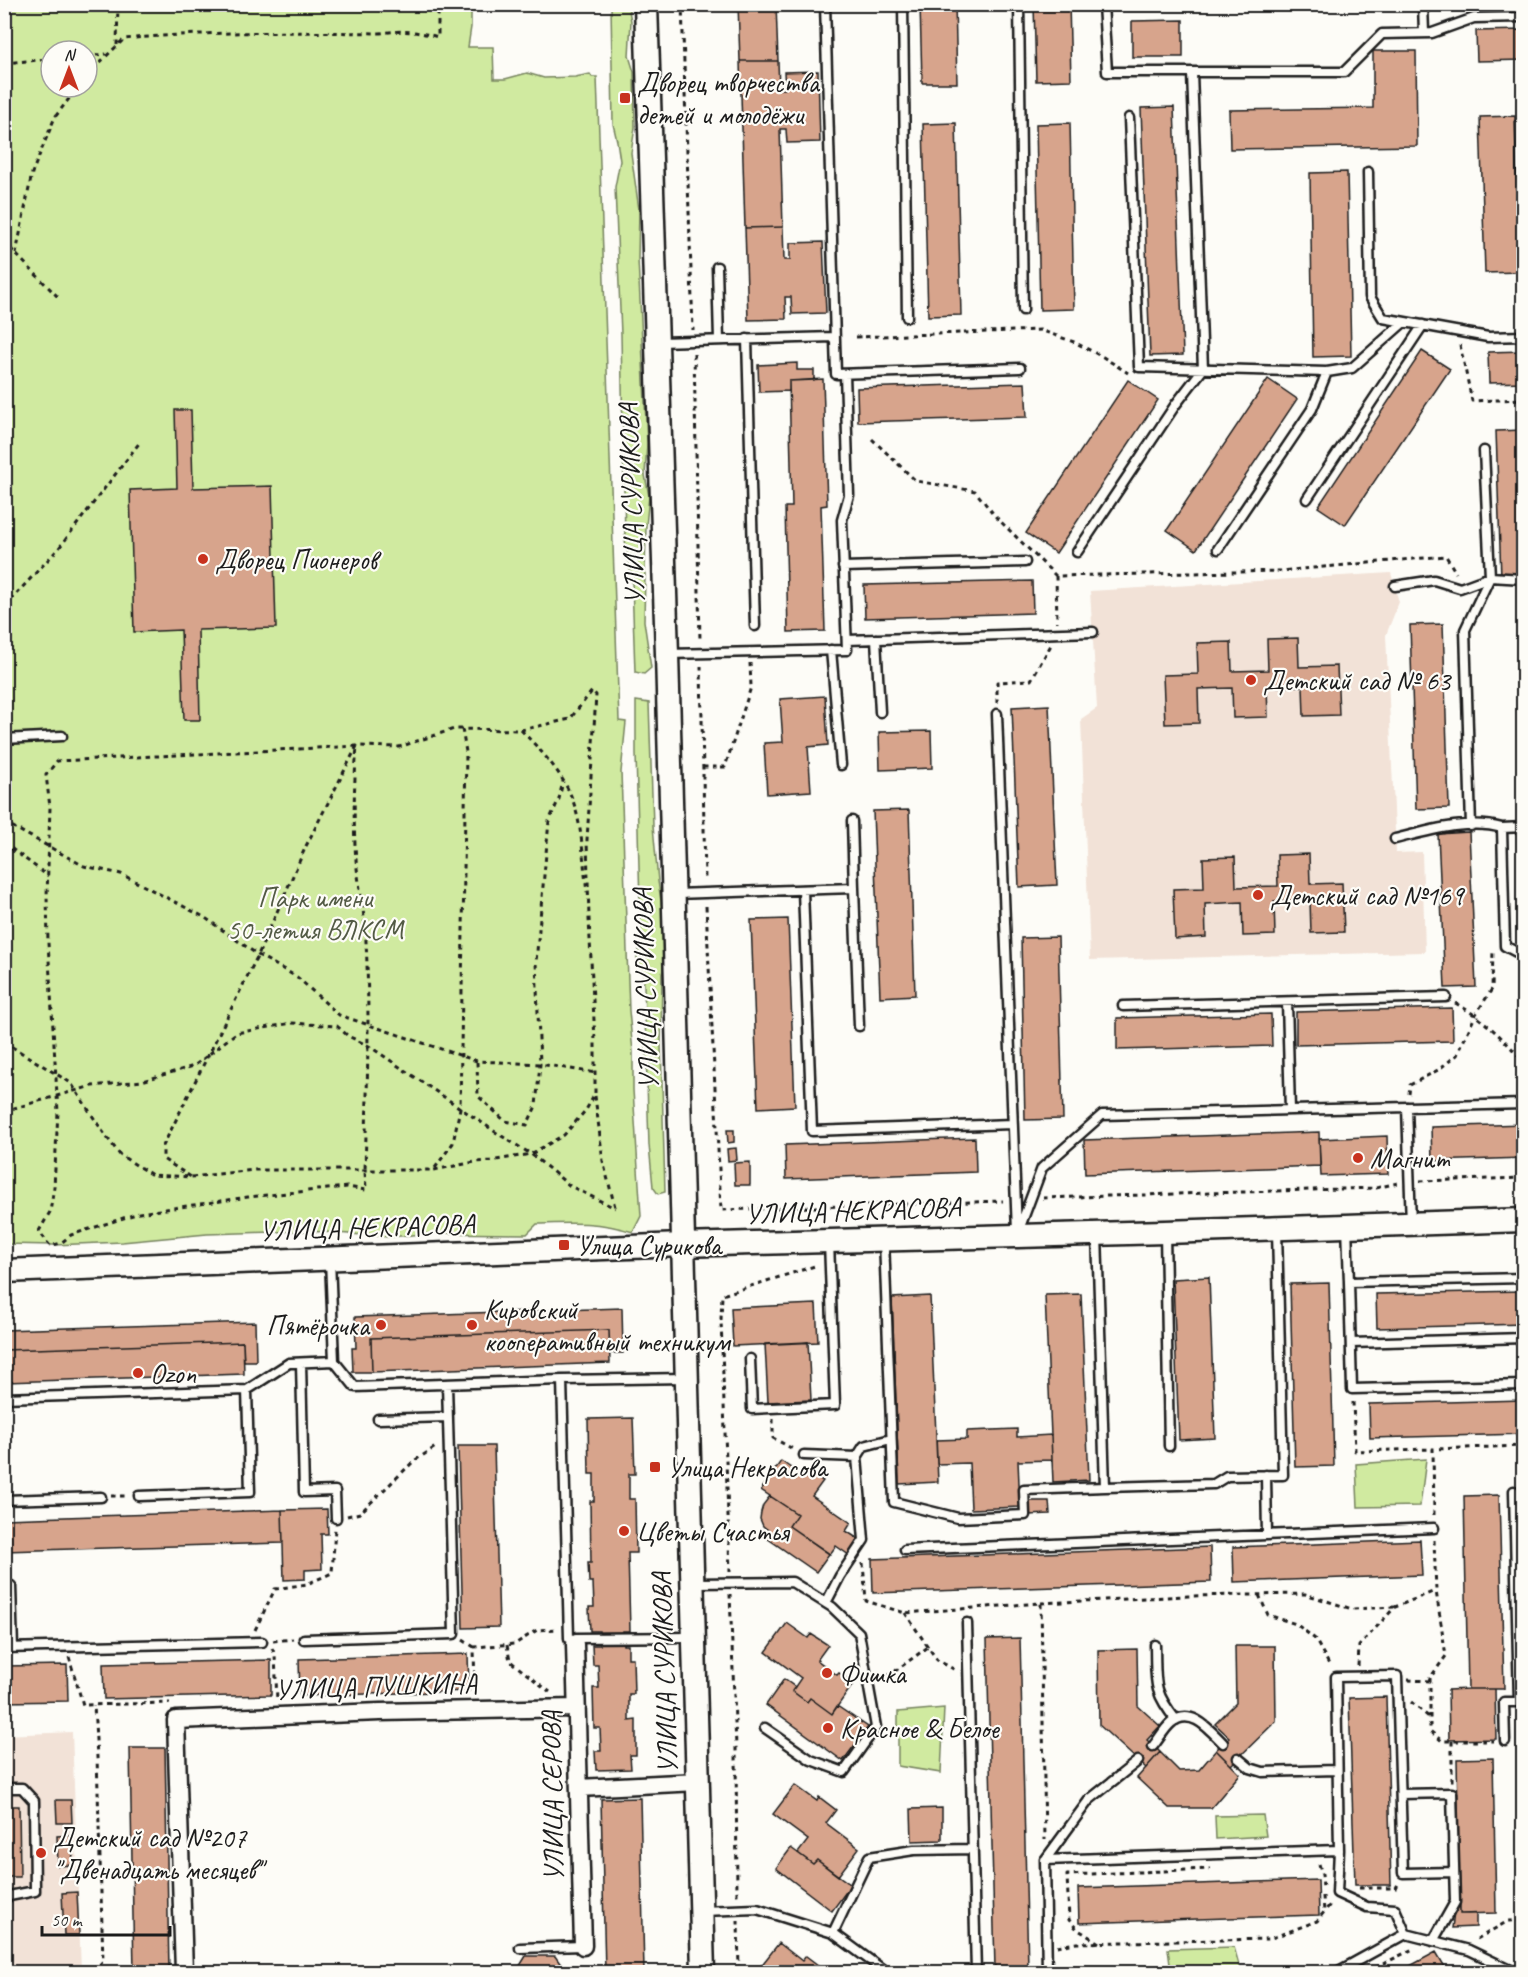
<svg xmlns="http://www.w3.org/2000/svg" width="1528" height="1977" font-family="Caveat,sans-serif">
	<rect width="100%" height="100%" fill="#fdfcf7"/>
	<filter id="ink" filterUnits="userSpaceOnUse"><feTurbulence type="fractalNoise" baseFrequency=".0167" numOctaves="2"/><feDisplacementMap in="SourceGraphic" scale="12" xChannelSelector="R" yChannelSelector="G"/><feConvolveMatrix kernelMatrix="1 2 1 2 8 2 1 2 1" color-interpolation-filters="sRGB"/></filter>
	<g filter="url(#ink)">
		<!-- built -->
		<path fill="#f2e2d7" d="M1391 573 1399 602 1386 635 1396 853 1422 852 1425 952 1090 960 1081 719 1097 708 1090 591Z
			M72 1732 81 1971 5 1972 4 1735Z"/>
		<!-- green -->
		<path fill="#d0eaa0" stroke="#76835e" stroke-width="1.5" fill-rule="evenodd" d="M5 5H471V27L468 47H493L494 79H505L527 73 544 78 575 77 590 74 592 77H597L619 721 626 722 621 772 629 1011 633 1052V1090L641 1216 633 1232C597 1221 574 1223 537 1224L527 1234 435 1233 389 1237 310 1231 207 1234 122 1242 54 1245 5 1244ZM51 51H87V87H51Z
			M611 5H628L631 21 629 56 634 72 635 127 631 153 639 210 638 259 647 443 645 475 649 496 646 526 644 621 651 668 644 674 635 672 632 582 625 540 621 334 615 187 620 161 617 141 613 124Z
			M636 701 649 703 653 826 658 881 667 941 666 958 662 974 661 1045 665 1192 658 1194 653 1187 649 1145 644 985 643 973 637 958 641 942 636 754Z
			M1426 1459 1420 1506 1358 1507 1356 1464Z
			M944 1708 941 1773 898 1766V1712Z
			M1263 1815 1266 1836 1216 1839 1215 1816Z
			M1234 1947 1241 1972H1171L1168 1949Z"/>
		<!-- building -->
		<path fill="#d7a48c" stroke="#1c1c1c" stroke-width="1.5" d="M738 4H776L778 61H740Z
			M920 4H955L957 83H922Z
			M1034 4H1069L1071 80 1036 81Z
			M1376 4H1409V6L1376 8Z
			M1440 4H1457V11H1440Z
			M1183 20V57H1132V21Z
			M1524 30V60L1477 61 1476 31Z
			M1373 51H1416L1417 146 1230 149 1229 110 1373 108Z
			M740 61H778L779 89H785L784 72 818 71 820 142 787 143 786 129H780L783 227 745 228Z
			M1174 107 1183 355 1150 356 1141 108Z
			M1515 116 1519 272 1485 273 1480 117Z
			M956 123 961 315 928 316 923 124Z
			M1070 123 1074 309 1040 310 1036 124Z
			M1347 172 1351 356 1313 357 1310 173Z
			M783 227 784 260H790V243L823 242 826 313 792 314 791 297H785L786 319 748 320 745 228Z
			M1422 351 1450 369 1345 525 1318 507Z
			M1524 351V382L1489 383 1488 352Z
			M797 363V370H814V380L789 381V391L759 392 758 365Z
			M823 379 827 505 821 506 825 631 788 632 785 507H792L789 381Z
			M1268 379 1297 399 1196 550 1167 530Z
			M1128 380 1158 400 1056 553 1026 533Z
			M1025 383 1027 417 858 422 857 388Z
			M175 410H191L193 488 272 486 276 628 198 630 200 720H184L181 630 134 632 130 490 177 488Z
			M1524 430V577H1501L1496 431Z
			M1032 581 1033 613 865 618 864 585Z
			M1443 624 1449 808 1416 809 1410 625Z
			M1298 638 1299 667 1337 666 1339 715 1304 716 1303 686 1267 687 1268 717 1233 718 1232 688 1198 689 1199 723 1165 724 1163 675 1198 674 1197 643 1231 642 1232 671 1268 670 1267 639Z
			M825 696 828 745 808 747 811 791 767 794 764 743 783 742 780 699Z
			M1049 705 1057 885 1019 887 1012 707Z
			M931 731 932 768 880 770 879 732Z
			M909 810 915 995 880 997 873 811Z
			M1469 832 1476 987 1445 988 1438 834Z
			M1309 854 1310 884 1342 883 1344 932 1311 933 1310 900 1274 901 1275 935 1243 936 1242 902 1205 904 1206 937 1175 939 1173 889 1204 888 1203 858 1235 857 1236 887 1278 886 1277 855Z
			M788 919 795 1106 758 1108 751 920Z
			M1058 937 1063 1119 1025 1120 1021 938Z
			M1452 1008 1453 1041 1296 1045V1012Z
			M1271 1014 1272 1046 1117 1050V1018Z
			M1524 1124V1158L1432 1161 1431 1127Z
			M727 1130H734V1142L728 1143Z
			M1319 1132 1320 1166 1085 1174 1084 1140Z
			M1387 1136 1388 1174 1321 1176 1319 1139Z
			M975 1138 976 1172 786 1179 785 1145Z
			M736 1148 737 1160 728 1161 727 1149Z
			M750 1162V1185H735L734 1163Z
			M1209 1277 1215 1438 1179 1440 1173 1279Z
			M1329 1283 1334 1466 1295 1467 1290 1284Z
			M1524 1291V1324L1377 1328 1376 1294Z
			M1081 1294 1089 1480 1053 1482 1045 1295Z
			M930 1296 938 1482 899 1484 892 1298Z
			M816 1304 818 1342 733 1346 731 1308Z
			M622 1308 623 1353H610L609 1330 371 1338 372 1372H353L352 1348H356L355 1317Z
			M255 1322 256 1361H244L243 1342 5 1350 4 1368V1330Z
			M609 1330 610 1363 372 1372 371 1338Z
			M243 1342 244 1374 6 1382 5 1350Z
			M808 1342 811 1400 768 1402 765 1344Z
			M1524 1400V1434L1370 1438 1369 1404Z
			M633 1418 635 1474H629V1499H635L636 1553H628L630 1631H623V1645H628V1658H633L634 1694H629V1721L636 1720V1755H630L631 1769 596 1770 595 1751H601L600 1728H594L593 1688H599L598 1665H593L592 1645H600L599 1631H590L589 1607H594L593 1582H589L588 1563H591L590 1501H594V1474H589L588 1419Z
			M1017 1429V1437L1051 1435 1052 1460 1018 1461 1020 1507 971 1509 969 1463 937 1464 936 1440 967 1439V1431Z
			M458 1446H494L499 1627 463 1628Z
			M781 1461 805 1478 809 1472 823 1481 812 1496 851 1523 846 1531 860 1540 849 1555 836 1546 830 1554 789 1526 797 1514 761 1490Z
			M1499 1495 1504 1689H1468L1464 1496Z
			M770 1496 797 1514 789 1526 829 1554 816 1572 764 1536 768 1530 763 1526 760 1519 761 1512 763 1505Z
			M1028 1501H1049L1050 1514 1028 1515Z
			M327 1509 328 1534H321L322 1569 305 1570V1579L284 1580 282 1510Z
			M282 1510 283 1543 4 1551V1519Z
			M1420 1540 1422 1575 1234 1582 1233 1547Z
			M1210 1547 1211 1582 873 1593 872 1559Z
			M787 1623 808 1638 811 1634 828 1645 817 1660 837 1675 839 1673 854 1683 832 1714 810 1698 807 1702 792 1691 801 1678 766 1652Z
			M1020 1638 1028 1968 995 1969 987 1639Z
			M1235 1646H1275L1276 1721 1231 1765 1216 1750 1229 1737 1215 1724 1236 1703Z
			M1137 1649 1138 1706 1160 1726 1147 1740 1160 1752 1146 1768 1099 1725 1098 1650Z
			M468 1654 469 1691 300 1696 299 1659Z
			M271 1660V1695L104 1699 103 1664Z
			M67 1665 68 1701 4 1702V1666Z
			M784 1679 795 1687 792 1691 807 1702 810 1698 832 1714 837 1706 868 1727 843 1761 766 1705Z
			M1468 1689H1495L1496 1739 1449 1740 1448 1690Z
			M1386 1697 1391 1885H1355L1349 1698Z
			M130 1748H165L169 1972H134Z
			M1216 1750 1240 1774 1211 1808H1169L1137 1778 1160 1752 1179 1771 1199 1770Z
			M1493 1758 1496 1913 1460 1914 1457 1759Z
			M795 1785 817 1801 819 1797 836 1810 826 1823 859 1848 838 1876 817 1860 813 1864 798 1853 808 1840 773 1814Z
			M640 1798 644 1972H605L601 1799Z
			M56 1800H71L72 1823H57Z
			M4 1806H19L20 1877H4Z
			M942 1808V1840L912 1841 911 1809Z
			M72 1835 73 1865 58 1866 57 1836Z
			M791 1848 813 1864 817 1860 851 1885 832 1911 776 1868Z
			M1318 1880 1319 1915 1079 1923 1078 1888Z
			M77 1892 79 1935H64L62 1893Z
			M1460 1905V1914H1476V1927L1452 1928 1454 1913Z
			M779 1943 802 1961 806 1956 822 1968 818 1972H756Z
			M1436 1952 1448 1972H1399Z
			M526 1956H555L566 1972H516Z
			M1109 1969 1110 1972H1076V1970Z"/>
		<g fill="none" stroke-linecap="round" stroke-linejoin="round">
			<!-- lane casing -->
			<g stroke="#1c1c1c" stroke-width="13">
				<path id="lane" d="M825 4 836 374 1020 368
					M903 4 907 317
					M1019 4 1023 310
					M1103 4 1107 72H1344L1382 34 1432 33 1474 18 1524 17
					M1423 4 1424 33
					M1129 118 1139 367 1327 372 1352 368 1404 322
					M1368 172 1370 297 1383 318 1488 337 1524 336
					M717 267 719 340
					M747 339 755 626
					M659 342 834 337
					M1484 451 1490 577 1524 579
					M1307 499 1423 325
					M1218 549 1312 409 1327 372
					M1077 552 1176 404 1203 369 1192 73
					M843 567 1025 562
					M1395 586 1434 580 1460 588 1490 577
					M876 639 880 712
					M847 640 1093 632
					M831 650 841 765
					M667 654 847 650 842 520 849 495 845 374
					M997 714 1017 1232
					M4 739 62 736
					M1471 826 1465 630 1490 577
					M1524 827 1502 828 1505 946 1524 956
					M1395 839C1427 831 1470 818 1502 828
					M854 888 859 1026
					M803 890 812 1131 1012 1124
					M675 894 854 888 852 821
					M1287 1002 1290 1110
					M1123 1006 1446 997
					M1407 1107 1411 1224
					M1347 1226 1349 1282 1524 1278
					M1165 1233 1169 1446
					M1017 1235 1042 1168 1102 1115 1524 1104
					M884 1240 894 1502 958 1518 1025 1515 1024 1490 1105 1487 1097 1234
					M330 1259 334 1361 355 1387 562 1380 686 1378
					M1349 1282 1352 1389 1524 1385
					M1351 1343 1524 1338
					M750 1359 752 1409 835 1405 829 1242
					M301 1363 304 1492 335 1491 336 1518
					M562 1380 569 1638
					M4 1398 247 1390 289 1363 334 1361
					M378 1419 448 1417
					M804 1455 857 1457
					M1266 1475 1267 1535
					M1105 1487 1214 1484 1227 1476 1283 1475 1277 1230
					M1514 1491 1519 1702
					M139 1496 250 1492 247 1390
					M4 1500 101 1497
					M905 1550 1434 1528
					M694 1583 792 1582 832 1607 859 1633 876 1727 844 1772 811 1760 765 1728
					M4 1587 11 1586 13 1648
					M826 1603 840 1576 864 1540 857 1457 864 1446 891 1439
					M967 1623 976 1972
					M576 1638 692 1637
					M304 1639 454 1634 447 1384
					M1155 1645C1156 1682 1152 1690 1176 1720
					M4 1648 262 1642
					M1505 1741 1504 1702H1523
					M1153 1746C1159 1739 1164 1729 1171 1723 1191 1706 1210 1730 1223 1743
					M1238 1758 1250 1768 1263 1772 1336 1770
					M4 1788H22L34 1801 35 1891 4 1897
					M1401 1794 1452 1793 1455 1902 1433 1941
					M1045 1860 1339 1850
					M702 1911 757 1909 833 1933 886 1972
					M833 1933 869 1857 914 1850 973 1849
					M1406 1934 1395 1909 1367 1907 1337 1893 1339 1850 1336 1677 1397 1676 1403 1873 1454 1872
					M520 1948 583 1946
					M1047 1972 1045 1860 1089 1800 1138 1761
					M1337 1972 1406 1934 1469 1950 1515 1972"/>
			</g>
			<!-- street casing -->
			<g stroke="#1c1c1c" stroke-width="21">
				<path id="street" d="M575 1644 583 1946
					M579 1788 698 1782
					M184 1972 176 1720 380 1712 577 1708"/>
			</g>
			<!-- secondary casing -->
			<g stroke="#1c1c1c" stroke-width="27">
				<path id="secondary" d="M646 4 667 654 703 1972
					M4 1271 682 1245 1165 1232 1524 1220"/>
			</g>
			<!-- path -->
			<path stroke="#1c1c1c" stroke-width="3" stroke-dasharray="4.5 4.5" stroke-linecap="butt" d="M682 4 693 330
				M117 45 118 4
				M87 56 106 54
				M4 63 51 59
				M87 75 124 39C209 31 295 32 380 33 403 30 416 31 438 37V4
				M4 242 59 298
				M16 254 32 173 55 117 78 87
				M856 337 1040 330 1074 342 1103 357 1128 373
				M1460 345 1472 401 1524 399
				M694 354 700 641
				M872 439 916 481 975 491 996 517 1056 576 1280 571 1446 556 1456 573
				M1056 576 1057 622
				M4 607 59 548 140 442
				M701 666 705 881
				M997 703V682L1031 680 1051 645
				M521 730C541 751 563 773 573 801 583 829 583 863 587 892
				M703 767H725L751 687 750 663
				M4 822 84 866 121 874 204 917 258 955 297 977 339 1015 477 1061 540 1064 596 1073
				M4 843 48 876
				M706 906 721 1210 1003 1201
				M1455 1003C1483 1018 1503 1038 1524 1062
				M4 1042 71 1083 103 1132 120 1155 152 1175 191 1177 255 1170H434L475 1162 491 1161 531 1154 564 1135 586 1110 595 1094V1041L589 919 587 840 596 695 592 691 570 719 521 730 454 729 399 747 357 746 57 761 46 775 50 807 47 896 48 943 58 1112 54 1187 50 1212 39 1231 50 1246 61 1243 71 1235 139 1213 248 1197 347 1187 366 1190 365 1171C367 1094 370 1018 366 942 365 914 359 887 356 860 353 822 354 784 357 746L306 846 258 955 163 1146V1159L191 1177
				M477 1062 478 1096 505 1121 527 1125 536 1106 540 1064 536 962 549 821 559 799 563 781
				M1409 1094 1410 1085 1438 1070 1457 1055 1476 1014 1492 989 1493 950
				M595 1096 603 1161 615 1207
				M4 1111 92 1086 142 1081 194 1066 236 1033 292 1023 337 1026 348 1036 369 1046 500 1135 531 1154 570 1186 615 1208
				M435 1168 453 1143 460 1108 466 752 462 729
				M1420 1181 1524 1178
				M1043 1198 1376 1188 1398 1183
				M1353 1402 1355 1451 1433 1449
				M773 1419V1438L793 1449
				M111 1496H129
				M1434 1515 1433 1449 1524 1446
				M347 1516 360 1513 414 1461 437 1446
				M1434 1540 1436 1591 1446 1656 1430 1678V1731L1442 1741H1493
				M863 1563 866 1601 905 1613 1041 1603 1045 1840
				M730 1572 721 1320 722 1295 818 1265
				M730 1594 736 1747 737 1899
				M1259 1595 1268 1615 1296 1624 1315 1639 1330 1666
				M1041 1603 1188 1596 1305 1594 1352 1609 1395 1607
				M905 1613 937 1660 957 1671
				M255 1630 275 1589 307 1584 332 1573 335 1529
				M463 1640 474 1647
				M273 1641 293 1639
				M507 1645 510 1661 550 1692
				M272 1648 275 1655 277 1701
				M69 1657 83 1705 170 1703
				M1358 1666 1359 1646 1395 1607 1435 1591
				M1408 1680 1430 1681
				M880 1682 928 1647
				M475 1693 474 1647 515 1644 537 1630 558 1629
				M1411 1702 1430 1718
				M1452 1741V1782
				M1319 1864 1322 1874 1323 1889
				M1359 1888H1396L1398 1884
				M1323 1896 1324 1913
				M738 1920 739 1972
				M1477 1939 1508 1921 1524 1920
				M1099 1943 1077 1929 1069 1920 1067 1875 1210 1869
				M1057 1946 1077 1943 1269 1939 1317 1921 1332 1902
				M94 1972 103 1961 97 1757 94 1705
				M1367 1972 1413 1949"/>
			<!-- lane -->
			<use href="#lane" stroke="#fdfcf7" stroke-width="8"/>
			<!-- street -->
			<use href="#street" stroke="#fdfcf7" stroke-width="16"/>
			<!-- secondary -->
			<use href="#secondary" stroke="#fdfcf7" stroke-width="22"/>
		</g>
	</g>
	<!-- markers -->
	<g fill="#c8321e" stroke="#fdfcf7" stroke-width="2">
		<rect x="619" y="92" width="12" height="12" rx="3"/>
		<circle cx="203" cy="559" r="6"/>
		<circle cx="1251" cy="680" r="6"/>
		<circle cx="1258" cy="895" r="6"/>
		<circle cx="1358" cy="1158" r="6"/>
		<rect x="558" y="1239" width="12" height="12" rx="3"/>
		<circle cx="381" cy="1325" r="6"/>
		<circle cx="472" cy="1325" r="6"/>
		<circle cx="138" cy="1373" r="6"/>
		<rect x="649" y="1461" width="12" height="12" rx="3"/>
		<circle cx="624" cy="1531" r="6"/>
		<circle cx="827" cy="1673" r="6"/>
		<circle cx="828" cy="1728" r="6"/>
		<circle cx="41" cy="1853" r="6"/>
	</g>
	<g text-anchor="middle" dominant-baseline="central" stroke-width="4.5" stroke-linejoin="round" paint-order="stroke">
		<!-- poi labels -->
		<g font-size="28" fill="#1c1c1c" stroke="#fdfcf7" text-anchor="start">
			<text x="637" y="82">Дворец творчества<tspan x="637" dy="32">детей и молодёжи</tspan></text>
			<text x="215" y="559">Дворец Пионеров</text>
			<text x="1263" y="680">Детский сад № 63</text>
			<text x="1270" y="895">Детский сад №169</text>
			<text x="1370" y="1158">Магнит</text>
			<text x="576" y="1245">Улица Сурикова</text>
			<text x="484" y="1309">Кировский<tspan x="484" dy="32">кооперативный техникум</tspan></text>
			<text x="369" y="1325" text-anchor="end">Пятёрочка</text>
			<text x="150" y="1373">Ozon</text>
			<text x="667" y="1467">Улица Некрасова</text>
			<text x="636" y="1531">Цветы Счастья</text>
			<text x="839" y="1673">Фишка</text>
			<text x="840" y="1728">Красное &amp; Белое</text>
			<text x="53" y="1837">Детский сад №207<tspan x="53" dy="32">"Двенадцать месяцев"</tspan></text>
		</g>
		<!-- street labels -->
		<g font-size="28" fill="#1c1c1c" stroke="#fdfcf7">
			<text transform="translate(631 504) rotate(-92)">УЛИЦА СУРИКОВА</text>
			<text transform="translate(645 989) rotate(-92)">УЛИЦА СУРИКОВА</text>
			<text transform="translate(853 1210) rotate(-2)">УЛИЦА НЕКРАСОВА</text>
			<text transform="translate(367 1227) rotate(-2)">УЛИЦА НЕКРАСОВА</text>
			<text transform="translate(664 1673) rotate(-92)">УЛИЦА СУРИКОВА</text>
			<text transform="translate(376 1686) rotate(-2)">УЛИЦА ПУШКИНА</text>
			<text transform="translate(552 1796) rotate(-91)">УЛИЦА СЕРОВА</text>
		</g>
		<!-- park labels -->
		<g font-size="28" fill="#525a44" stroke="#fdfcf7">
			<text x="315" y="897">Парк имени<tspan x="315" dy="32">50-летия ВЛКСМ</tspan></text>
		</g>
	</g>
	<!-- margin -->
	<rect width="1528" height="1977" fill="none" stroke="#fdfcf7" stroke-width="24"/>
	<rect x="12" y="12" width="1504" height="1953" fill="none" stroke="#1c1c1c" stroke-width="2" filter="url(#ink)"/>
	<!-- north arrow -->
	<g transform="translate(69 69)"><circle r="28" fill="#fdfcf7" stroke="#a3a29f" stroke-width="1.5"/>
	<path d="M0-4.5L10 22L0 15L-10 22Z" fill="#c8321e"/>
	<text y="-9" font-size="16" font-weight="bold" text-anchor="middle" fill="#1c1c1c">N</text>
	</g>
	<!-- scale -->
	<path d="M42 1926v9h128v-9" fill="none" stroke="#1c1c1c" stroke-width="3"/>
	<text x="51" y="1926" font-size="18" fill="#1c1c1c" stroke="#fdfcf7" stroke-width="4.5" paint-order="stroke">50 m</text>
</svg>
